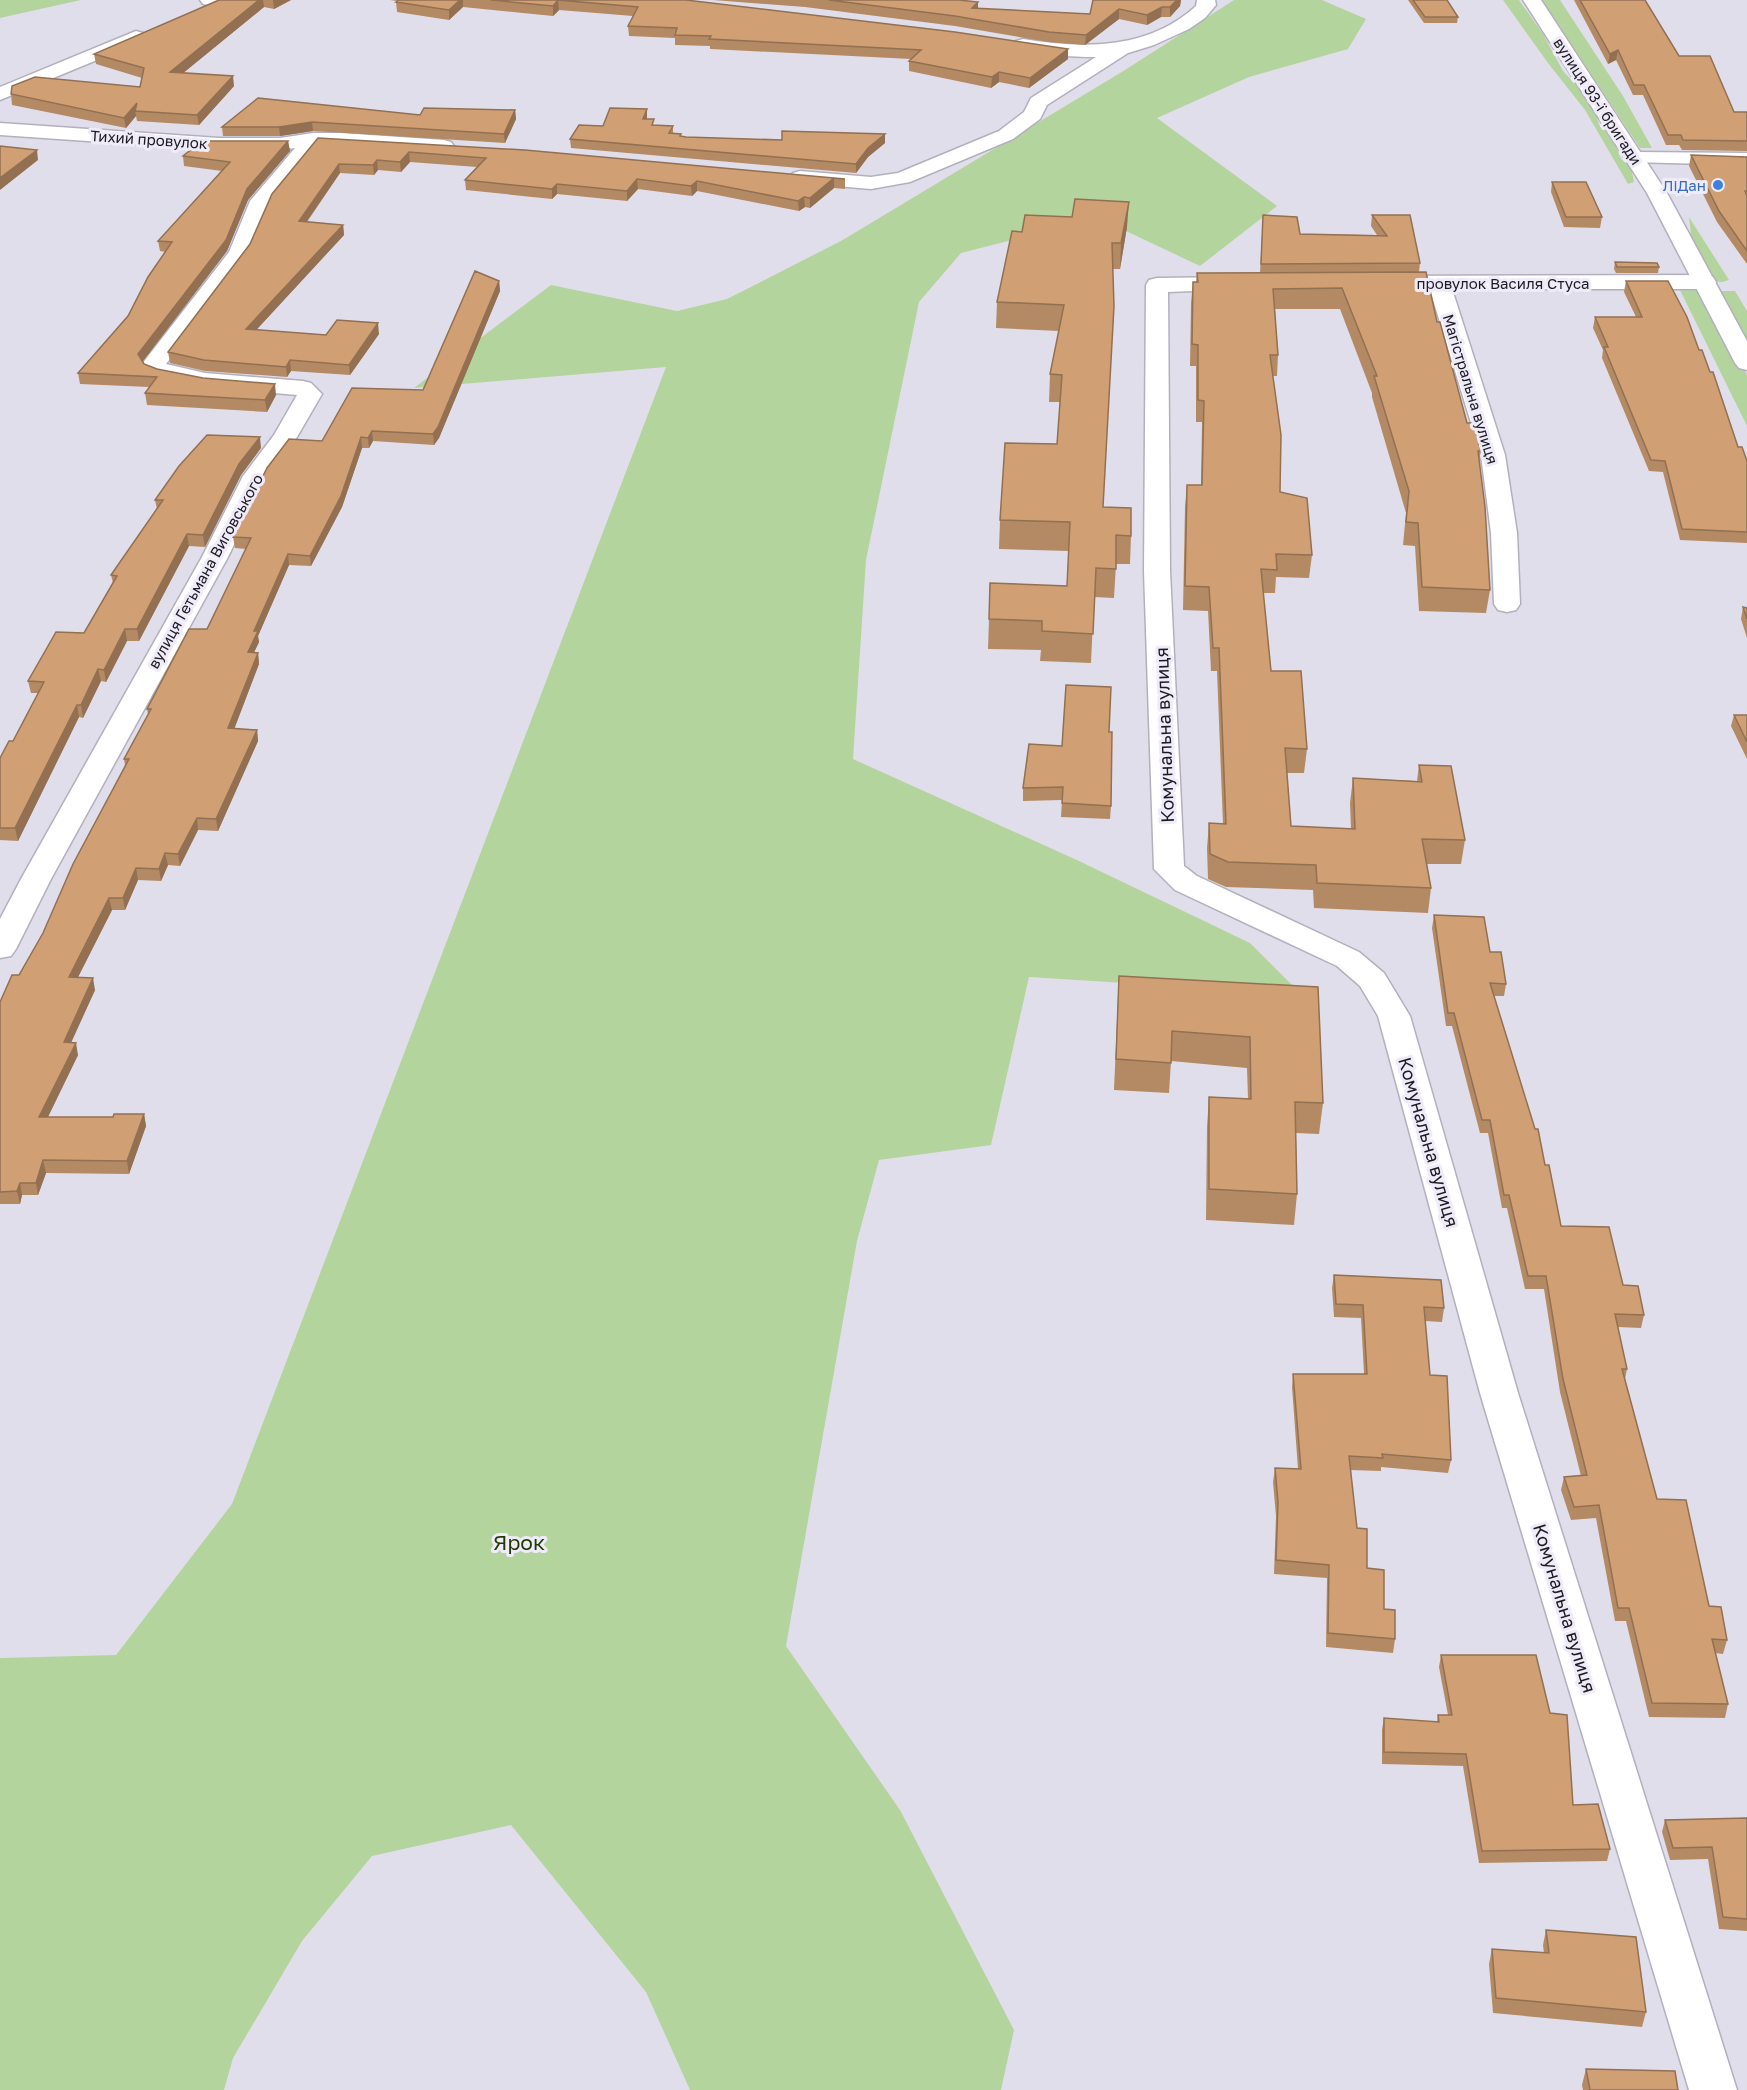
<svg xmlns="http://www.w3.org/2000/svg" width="1747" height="2090" font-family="'Golos Text',sans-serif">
	<rect width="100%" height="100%" fill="#e1deec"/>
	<!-- green -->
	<path fill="#b4d49e" d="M0 0H81L0 18Z
		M1234 0H1322L1366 19 1348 49 1249 77 1157 118 1277 206 1200 266 1126 231 1064 227 961 253 919 302 866 560 853 759 1079 861 1250 943 1301 994 1029 977 991 1145 879 1160 857 1241 786 1646 900 1810 1014 2030 1001 2090H690L646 1992 511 1825 372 1856 302 1941 233 2058 224 2090H0V1658L116 1655 232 1504 666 367 414 388 551 285 677 311 727 299 841 241 1125 70Z
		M1503 0H1519L1543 34 1563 71 1581 90 1597 116 1599 125 1610 132 1621 159 1631 167 1634 182 1628 184 1585 110 1548 63Z
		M1542 0H1560L1623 96 1652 148H1640Z
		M1689 217 1729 280 1722 282 1712 281 1691 235Z
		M1678 286H1699L1747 375V426Z
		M1720 291H1735L1747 311V342Z"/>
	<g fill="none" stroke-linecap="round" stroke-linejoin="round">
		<!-- minor casing -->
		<g stroke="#b3b0be" stroke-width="3">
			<path id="minor" d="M200 0H226L227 2 224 6 218 7 203 4Z
				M1197 0H1215L1216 5 1205 18 1189 29 1154 45 1128 53 1047 105 1040 119 1013 139 910 182 871 189 800 183 793 181 790 177 793 173 800 171 871 177 898 173 999 131 1024 112 1031 98 1096 57C1069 57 1042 55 1016 49L1014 45 1016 41 1023 39C1083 49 1148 50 1196 6Z
				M136 31 143 33 145 37 143 41 0 100V87Z
				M0 123 219 138H280L313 133H341L444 140 451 142 454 146 451 150 444 152 319 145 271 203 250 253 166 364 205 373 303 381 311 383 322 394 297 437 267 477 228 557 51 879 16 949 11 956 0 958V919L21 879 202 557 243 476 274 435 297 395 205 387 159 378 147 373 142 364 229 252 250 201 295 148 280 150H219L0 135Z
				M1636 152 1747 153V165L1629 162 1626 158 1629 154Z
				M1705 275 1713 277 1716 282 1713 287 1705 289H1452L1505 455 1517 533 1520 604 1516 610 1507 612 1498 610 1494 604 1491 533 1481 455 1430 290 1375 288 1372 283 1375 278 1383 276Z
				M1238 277 1246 279 1249 284 1246 289 1168 292 1170 571 1184 866 1197 876 1359 952 1384 973 1410 1016 1518 1393 1737 2090H1689L1480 1393 1378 1016 1360 986 1337 966 1175 890 1154 869 1144 571 1146 285 1149 280 1157 278Z"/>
		</g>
		<!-- major casing -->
		<g stroke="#b3b0be" stroke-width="3">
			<path id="major" d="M1523 0H1541L1667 193 1747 341V370L1739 368 1735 363 1647 193Z"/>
		</g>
		<!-- minor -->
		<use href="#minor" fill="#fff" fill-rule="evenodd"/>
		<!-- major -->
		<use href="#major" fill="#fff" fill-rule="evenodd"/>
	</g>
	<!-- wall -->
	<path fill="#b38a64" d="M219 0H291L274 9 264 7 183 73 234 86 199 125 137 121 136 116 126 128 12 105 11 94 140 87 142 78 96 64 94 54Z
		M390 0H686L1068 49V59L1029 88 999 82 991 88 909 71V61L911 59 710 49V46L675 45V38L629 36 628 26 633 16 559 10 553 16 463 7 449 20 397 12 396 2 397 1Z
		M713 0H959L978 9 1090 14 1093 0H1181L1180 6 1170 17H1161L1147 25 1119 19 1085 45 1048 42 955 26 805 7Z
		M1408 0H1447L1458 17 1457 23H1424Z
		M1574 0H1645L1679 56 1734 112H1747V151L1682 150 1679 145H1666L1643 95H1633L1616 60 1608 64Z
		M647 109V119L654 125 673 126V134H681V136L686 137 885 143 868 157 856 173 571 148 570 139Z
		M515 110 516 119 505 143 313 131 280 136H223L222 127Z
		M318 138 845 179V189L834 188 810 208 805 207 799 211 697 191 692 196 638 189 627 201 557 194 552 199 466 190 465 180 477 167 410 162 401 172 378 170 374 175 340 173 307 222 343 225 344 235 256 330 326 335 379 334 350 375 291 371 287 377 205 371 170 363 168 352 250 244Z
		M288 141 290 151 248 200 227 251 143 361 144 364 157 369 276 395 267 412 147 405 145 393 149 387 80 384 78 373 128 316 166 252 160 251 158 241 222 171 184 166 183 156Z
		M1691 155 1747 157V264L1717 222 1689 166Z
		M1552 182 1602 217 1600 228 1564 227 1551 192Z
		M1263 215 1300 234 1377 235 1371 226 1372 215 1420 263 1419 272 1437 322 1467 423 1481 451 1479 463 1490 590 1486 613 1419 611 1415 546 1403 545 1406 513 1372 397V393L1340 309H1275L1278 355 1277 376H1273L1280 492 1312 555 1309 578 1276 577 1275 593H1263L1271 671 1307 749 1304 773H1287L1291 826 1351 829 1350 803 1353 778 1417 781 1419 765 1465 840 1461 864H1427L1431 888 1428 913 1314 908 1313 890 1226 887 1208 879 1207 848 1209 823 1223 824 1217 671H1211L1208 611 1183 610 1185 507 1187 485H1201L1202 422H1196V366H1190L1191 303 1193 282H1196L1197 273H1260Z
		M1127 227 1120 269H1113L1103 507 1131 536 1130 564H1116L1114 598 1094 597 1091 663 1040 661 1041 650 988 649 989 619 1067 586 1069 551 999 549 1000 520 1057 444 1060 402H1049L1050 374 1059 331 996 328 997 302 1022 232Z
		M1615 262 1659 267 1658 273H1616L1614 269Z
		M499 281 500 291 439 438 434 445 373 441 369 448H362L342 507 311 566 289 565 258 636 259 642 254 652 258 653 259 664 234 729 257 730 258 741 218 831 198 830 180 866 168 865 161 881 138 880 125 910H112L78 977 95 990 71 1042 78 1055 48 1117H113L144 1114 146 1126 129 1174 46 1173 38 1195H22L20 1204H0V1002L19 975 43 933 125 765 124 759 148 714 147 709 207 629 246 549 235 548 233 537 322 441 423 390Z
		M1626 281 1699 350 1738 447 1747 461V543L1680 540 1663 472 1649 471 1602 358 1603 350 1593 328 1595 317H1636L1624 292Z
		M261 448 241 475 205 547 189 546 139 641H127L106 682 101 681 83 718 79 717 18 841 0 840V758L13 741 38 693H31L28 681 84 633 113 583 111 575 157 509 155 500Z
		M1743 607 1747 608V638L1741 619Z
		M1734 715H1747V759L1731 726Z
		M1109 732 1111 806 1110 819 1061 817 1062 800 1023 801V788L1062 746Z
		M1434 915 1490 952 1506 984 1504 996H1494L1545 1165 1561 1226 1623 1285 1644 1315 1641 1328 1618 1327 1627 1369 1625 1379 1657 1499 1709 1606 1727 1640 1723 1654 1715 1653 1728 1704 1725 1718 1649 1717 1626 1621H1615L1596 1518 1571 1520 1561 1490 1564 1477 1581 1476 1560 1392 1544 1289H1525L1507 1208H1502L1488 1133H1480L1452 1026H1446L1432 928Z
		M1119 976 1318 987 1323 1103 1319 1134 1296 1133 1297 1194 1294 1225 1206 1220 1207 1127 1209 1097 1248 1099 1247 1068 1171 1061 1169 1093 1114 1090Z
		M1334 1275 1444 1308 1442 1322 1425 1321 1430 1375 1451 1460 1448 1473 1381 1467V1471L1350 1470 1357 1528 1367 1568 1384 1609 1395 1639 1393 1653 1326 1647 1327 1578 1274 1574 1276 1516 1273 1482 1275 1468 1298 1469 1292 1387 1293 1374H1364L1361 1318 1334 1317 1332 1288Z
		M1441 1655 1550 1713 1573 1805 1610 1849 1607 1861 1479 1863 1463 1766 1382 1764V1730L1384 1718 1437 1722 1438 1715H1448L1439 1667Z
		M1747 1818V1931L1719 1929 1708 1859 1670 1860 1662 1832 1665 1820Z
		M1546 1930 1646 2012 1642 2027 1493 2013 1489 1964 1492 1949 1544 1953 1543 1945Z
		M1586 2069 1678 2090H1583L1582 2085Z"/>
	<!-- shaded-wall -->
	<path fill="#927051" d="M259 0H263L264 7 171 83 170 72Z
		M273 0H291L274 9Z
		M460 0H463V7L449 20V10Z
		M558 0 559 10 553 16V6Z
		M1177 0H1181L1180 6 1170 17V7Z
		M978 2V12L972 8Z
		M1162 7 1161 17 1147 25V15Z
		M1119 9V19L1085 45 1086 35Z
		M1068 49V59L1029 88 1030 78Z
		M1618 50 1616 60 1608 64 1610 54Z
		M999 72V82L991 88 992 77Z
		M233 76 234 86 199 125 197 115Z
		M137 103 135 111 136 116 126 128 124 118Z
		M647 109V118L644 128 643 119Z
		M515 110 516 119 505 143 504 134Z
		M312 122 313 131 280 136 279 127Z
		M885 134V143L868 157 856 173V164L868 148Z
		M288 141 290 151 248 200 227 251 140 365 138 354 247 189Z
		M37 150 38 160 0 190V178Z
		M409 152 410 162 401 172 400 162Z
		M377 160 378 170 374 175 373 165Z
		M339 164 340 173 300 231 299 221Z
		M834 178V188L810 208V198Z
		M637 179 638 189 627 201V191Z
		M697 181V191L692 196 691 186Z
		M557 184V194L552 199V189Z
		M804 197 805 207 799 211 798 201Z
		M1129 202 1127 227 1120 269 1121 243Z
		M343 225 344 235 247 340 246 329Z
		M499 281 500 291 439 438 434 445 433 434Z
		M378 323 379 334 350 375 349 365Z
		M290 360 291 371 287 377 286 367Z
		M275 384 276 395 267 412 265 400Z
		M372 431 373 441 369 448 368 438Z
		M260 437 261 448 241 475 205 547 203 535 239 464Z
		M361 437 362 448 342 507 311 566 310 556Z
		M187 534 189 546 139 641 137 629Z
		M288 554 289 565 258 636 259 642 249 663 248 652 254 631Z
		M125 629 127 641 106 682 104 670Z
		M258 653 259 664 230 740 228 728Z
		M98 669 101 681 83 718 81 705Z
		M77 705 79 717 18 841 15 828Z
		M257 730 258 741 218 831 216 819Z
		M197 818 198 830 180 866 178 854Z
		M165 853 168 865 161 881 159 869Z
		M136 868 138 880 125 910 123 898Z
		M109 898 112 910 72 989 69 977Z
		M93 978 95 990 66 1054 64 1042Z
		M76 1043 78 1055 42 1129 39 1117Z
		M144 1114 146 1126 129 1174 127 1161Z
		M43 1160 46 1173 38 1195 36 1183Z
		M20 1183 22 1195 20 1204 17 1191Z"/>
	<!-- building -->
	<path fill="#d0a074" stroke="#927051" stroke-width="1.5" d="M219 0H259L170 72 233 76 197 115 135 111 137 103 124 118 11 94 12 86 35 77 140 87 144 68 94 54Z
		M399 0H460L449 10 396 2Z
		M491 0H686L955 32 1068 49 1030 78 999 72 992 77 909 61 921 50 709 39 711 36 675 35 677 28 628 26 638 7 558 0 553 6Z
		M829 0H959L978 2 972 8 1090 14 1093 0H1177L1170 7H1162L1147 15 1119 9 1086 35 1049 32 955 16Z
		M1413 0H1447L1458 17H1425Z
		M1580 0H1645L1679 56H1710L1734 112H1747V141L1683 140 1681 135H1668L1644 85H1634L1618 50 1610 54Z
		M258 98 420 115 424 108 515 110 504 134 312 122 279 127H222Z
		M610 108 647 109 643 119H654L652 125 673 126 669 133 681 134 680 136 686 137 782 140V131L885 134 868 148 856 164 570 139 579 125 603 126Z
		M318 138 525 150 845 179 834 178 810 198 804 197 798 201 697 181 691 186 637 179 627 191 557 184 552 189 465 180 486 158 409 152 400 162 377 160 373 165 339 164 299 221 343 225 246 329 326 335 337 320 378 323 349 365 290 360 286 367 204 360 168 352 250 244 272 194Z
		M202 141H288L247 189 226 240 138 354 144 364 157 369 203 378 275 384 265 400 145 393 157 377 78 373 128 316 148 277 172 242 158 241 230 162 183 156Z
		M0 146 37 150 0 178Z
		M1691 155 1747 157V191H1745L1747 196V251L1719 211Z
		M1552 182H1586L1602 217H1566Z
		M1075 199 1129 202 1121 243H1112L1114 306 1103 507 1131 508V536L1116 535V569L1096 568 1093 634 1042 631V621L989 619 990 583 1067 586 1070 522 1000 520 1005 443 1057 444 1062 375 1050 374 1064 305 997 302 1012 231 1022 232 1025 215 1072 217Z
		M1263 215 1297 217 1300 234 1387 236 1372 215H1410L1420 263 1261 264Z
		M1615 262 1657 263 1659 267H1617Z
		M475 271 499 281 438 427 433 434 372 431 368 438 361 437 341 496 310 556 288 554 254 631H258L248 652 258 653 228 728 257 730 216 819 197 818 178 854 165 853 159 869 136 868 123 898H109L69 977 93 978 64 1042 76 1043 39 1117H113L114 1114H144L127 1161 43 1160 36 1183H20L17 1191 0 1192V1002L12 975H19L43 933 73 864 129 759H124L151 709H147L189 629H207L251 538 233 537 267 468 289 439 322 441 352 388 423 390Z
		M1426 272 1437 322H1440L1467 423H1473L1481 451H1478L1485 507 1490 590 1422 587 1418 523 1406 522 1409 491 1374 376H1377L1342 288 1273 289 1278 355H1270L1281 435 1280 492 1307 498 1312 555 1276 554 1277 570 1261 569 1271 671H1301L1307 749 1285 748 1291 826 1355 829 1353 778 1422 782 1419 765 1451 766 1465 840 1422 839 1431 888 1317 883 1316 865 1228 862 1210 854 1209 823 1226 824 1219 648H1213L1209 587 1185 586 1187 485H1202L1204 401 1198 400V345L1192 344 1193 282H1198L1197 273Z
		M1626 281H1668L1687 317 1699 350H1702L1710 372H1713L1738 447H1742L1747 461V532L1682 529 1665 461 1651 460 1604 347H1608L1595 317H1642Z
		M207 435 260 437 239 464 203 535 187 534 137 629H125L104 670 98 669 81 705H77L15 828H0V758L9 741H13L44 682 28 681 56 632 84 633 117 576 111 575 163 500H155L179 466Z
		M1743 607 1747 608V619Z
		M1066 685 1111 687 1109 732H1112L1111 806 1062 803 1063 787 1023 788 1029 744 1062 746Z
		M1734 715H1747V742Z
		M1434 915 1484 917 1490 952H1501L1506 984 1490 983 1535 1129H1538L1545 1165H1549L1561 1226 1609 1227 1623 1285 1638 1286 1644 1315 1615 1314 1627 1369H1622L1657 1499 1686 1500 1709 1606 1721 1607 1727 1640 1712 1639 1728 1704 1652 1703 1629 1608H1618L1599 1505 1574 1507 1564 1477 1587 1475 1563 1379 1546 1276H1528L1509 1195H1504L1490 1120H1482L1454 1013H1448Z
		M1119 976 1318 987 1323 1103 1295 1102 1297 1194 1209 1189V1097L1251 1099 1250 1037 1172 1031 1171 1063 1116 1059Z
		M1334 1275 1441 1280 1444 1308 1424 1307 1430 1375 1447 1376 1451 1460 1382 1454 1383 1458 1349 1456 1357 1528 1367 1529V1568L1384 1570V1609L1395 1610V1639L1328 1633 1329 1565 1276 1560 1278 1502 1275 1468 1301 1469 1293 1374H1367L1363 1305 1336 1304Z
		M1441 1655H1536L1550 1713 1567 1715 1573 1805 1598 1804 1610 1849 1482 1851 1466 1754 1384 1752V1718L1439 1722 1438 1715H1452Z
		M1747 1818V1919L1723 1917 1712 1847 1673 1848 1665 1820Z
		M1546 1930 1636 1937 1646 2012 1496 1998 1492 1949 1549 1953Z
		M1586 2069 1675 2071 1678 2090H1590Z"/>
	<!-- markers -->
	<circle fill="#3f7fe0" stroke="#efebf9" stroke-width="2" cx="1718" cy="185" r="6"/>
	<g text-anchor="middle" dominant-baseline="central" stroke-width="6" stroke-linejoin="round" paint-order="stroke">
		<!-- far-street labels -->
		<g font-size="15" fill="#1c1b20" stroke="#efebf9">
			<text transform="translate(1598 101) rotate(57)">вулиця 93-ї бригади</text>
			<text transform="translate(149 139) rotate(4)">Тихий провулок</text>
			<text x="1503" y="283">провулок Василя Стуса</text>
			<text transform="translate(1471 389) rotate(73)">Магістральна вулиця</text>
			<text transform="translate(205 571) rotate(-61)">вулиця Гетьмана Виговського</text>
		</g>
		<!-- far-shop labels -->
		<g font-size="15" fill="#366cbe" stroke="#efebf9" text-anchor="end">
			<text x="1706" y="185">ЛіДан</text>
		</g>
		<!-- street labels -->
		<g font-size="18" fill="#1c1b20" stroke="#efebf9">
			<text transform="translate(1164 735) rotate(-92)">Комунальна вулиця</text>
			<text transform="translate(1429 1142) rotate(74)">Комунальна вулиця</text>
			<text transform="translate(1565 1608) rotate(73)">Комунальна вулиця</text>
		</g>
		<!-- near-park labels -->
		<g font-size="21" fill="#1e3a00" stroke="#efebf9">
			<text x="519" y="1542">Ярок</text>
		</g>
	</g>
</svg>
